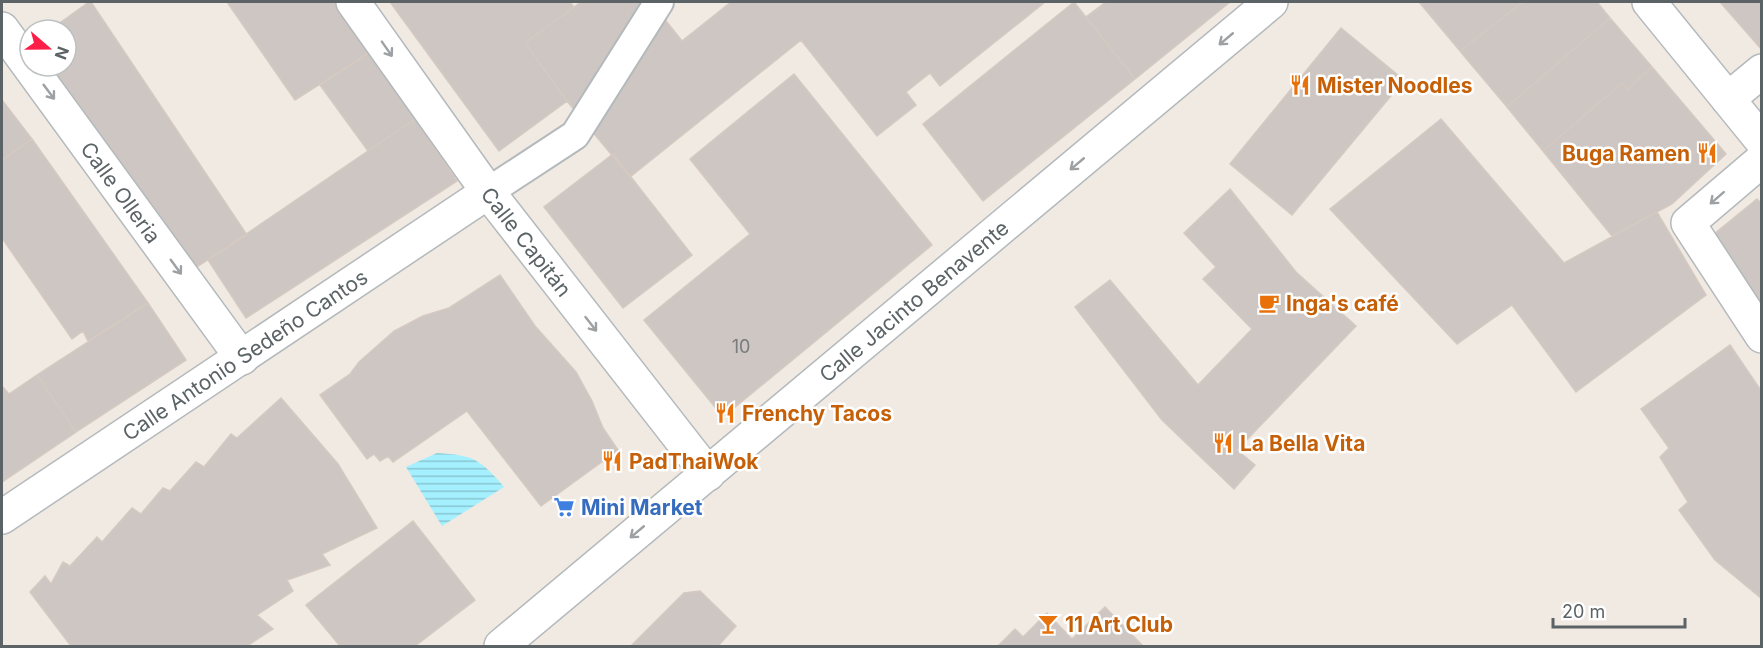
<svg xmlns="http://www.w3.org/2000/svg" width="1763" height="648" font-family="Inter,sans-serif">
	<defs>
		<pattern id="water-rules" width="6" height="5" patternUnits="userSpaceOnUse" patternTransform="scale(1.5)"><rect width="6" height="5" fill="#a4f0ff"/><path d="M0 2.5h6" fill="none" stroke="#89c6d2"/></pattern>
	</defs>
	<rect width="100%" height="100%" fill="#f0eae3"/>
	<!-- water -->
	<path fill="url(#water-rules)" d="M437 453C473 455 480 459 504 487L442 526 406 467Z"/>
	<!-- building -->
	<path fill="#cdc6c2" stroke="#d5c9c1" stroke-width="1.5" d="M89 2H91L247 235 195 268 50 66H66V30H50Z
		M227 2H334L369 53 295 100Z
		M390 2H570L574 7 525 43 567 101 499 151Z
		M581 2H651L682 41 731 2H1045L940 86 930 73 906 92 916 105 877 136 801 40 630 177 567 101 525 43Z
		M1074 2 1135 79 983 201 923 124Z
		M1106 2H1230L1135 79 1086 17Z
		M1419 2H1523L1460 51Z
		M1523 2H1597L1610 18 1507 107 1460 51Z
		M1720 2H1762V50Z
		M1610 18 1652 67 1628 89 1622 83 1543 151 1507 107Z
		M1341 28 1404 80 1292 215 1230 164Z
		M369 53 415 119 368 151 320 85Z
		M1652 67 1726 154 1672 204 1612 236 1543 151 1622 83 1628 89Z
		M794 74 932 245 723 417 644 320 750 234 690 159Z
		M2 100 32 139 2 160Z
		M415 119 457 181 246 318 208 260Z
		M1441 119 1564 263 1657 212 1706 295 1576 392 1512 305 1457 344 1330 209Z
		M32 139 148 303 88 341 83 331 72 339 2 238V160Z
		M613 154 692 255 623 308 544 207Z
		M1230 189 1296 272 1356 326 1237 450 1255 465 1234 489 1162 420 1075 307 1110 280 1198 385 1252 329 1203 279 1216 267 1184 233Z
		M1757 199 1762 204V308L1713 235Z
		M500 275 535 326 576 372 592 401 603 428 618 450 541 506 467 411 393 462 388 456 380 461 374 454 367 459 320 395 350 374 359 362 394 331 423 316 449 308Z
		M148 303 186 360 76 432 37 375Z
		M1730 345 1762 392V599L1715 560 1679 510 1688 502 1660 457 1669 448 1641 409Z
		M37 375 76 432 2 482V386L9 394Z
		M281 398 338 464 377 528 322 554 330 565 287 580 293 591 257 615 273 629 247 646H71L30 592 45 576 51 584 63 562 70 566 97 537 102 542 132 508 141 514 163 488 170 491 196 462 204 467 231 434 237 438Z
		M413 521 475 600 415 646H340L306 605Z
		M700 591 736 626 718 646H631L684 593Z
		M1105 607 1143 646H998L1015 629 1023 637 1047 613 1072 639Z"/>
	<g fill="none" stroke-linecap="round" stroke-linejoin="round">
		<!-- pedestrian casing -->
		<g stroke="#b4b9bc" stroke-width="32">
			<path id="pedestrian" d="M488 192 575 135 659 2"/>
		</g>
		<!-- minor casing -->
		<g stroke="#b4b9bc" stroke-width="36">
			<g id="minor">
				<path id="s1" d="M353 2 488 192 708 474"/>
				<path d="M1649 2 1762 141"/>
				<path id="s2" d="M2 29 242 358"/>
				<path d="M1728 99 1762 71"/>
				<path d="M1762 160 1688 223 1762 336"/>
				<path id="s3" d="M2 517 488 192"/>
				<path id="s4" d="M501 646 1271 2"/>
			</g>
		</g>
		<!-- pedestrian -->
		<use href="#pedestrian" stroke="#fff" stroke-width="28"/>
		<!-- minor -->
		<use href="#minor" stroke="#fff" stroke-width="33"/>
	</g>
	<!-- one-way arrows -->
	<defs><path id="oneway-shaft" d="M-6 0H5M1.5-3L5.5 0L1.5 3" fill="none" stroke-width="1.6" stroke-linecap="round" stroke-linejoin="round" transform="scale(1.5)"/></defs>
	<g stroke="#9da1a3">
		<use href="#oneway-shaft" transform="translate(1226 39) rotate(140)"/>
		<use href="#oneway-shaft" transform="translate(387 49) rotate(55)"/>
		<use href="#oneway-shaft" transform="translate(49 92) rotate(53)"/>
		<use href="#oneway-shaft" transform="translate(1077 164) rotate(140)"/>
		<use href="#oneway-shaft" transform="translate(1717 198) rotate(139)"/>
		<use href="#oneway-shaft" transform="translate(176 267) rotate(54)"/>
		<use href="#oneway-shaft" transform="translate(591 324) rotate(52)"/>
		<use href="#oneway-shaft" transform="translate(637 532) rotate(140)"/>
	</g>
	<!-- icons -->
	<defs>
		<g id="restaurant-bare" transform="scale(1.62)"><path d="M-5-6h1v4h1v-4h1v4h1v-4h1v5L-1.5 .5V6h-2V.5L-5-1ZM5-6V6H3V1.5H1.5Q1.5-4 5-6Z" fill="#e8710a" stroke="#fff" stroke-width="2.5" paint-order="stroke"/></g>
		<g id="cafe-bare" transform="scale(1.62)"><path d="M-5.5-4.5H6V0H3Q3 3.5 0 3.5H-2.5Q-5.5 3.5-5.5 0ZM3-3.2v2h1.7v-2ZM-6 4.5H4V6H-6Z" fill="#e8710a" stroke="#fff" stroke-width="2.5" paint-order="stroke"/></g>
		<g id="supermarket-bare" transform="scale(1.62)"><path d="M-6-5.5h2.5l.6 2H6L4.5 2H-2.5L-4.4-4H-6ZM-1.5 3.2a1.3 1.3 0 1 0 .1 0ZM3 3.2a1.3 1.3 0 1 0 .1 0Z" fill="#3f7fe0" stroke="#fff" stroke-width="2.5" paint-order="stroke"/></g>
		<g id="bar-bare" transform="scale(1.62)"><path d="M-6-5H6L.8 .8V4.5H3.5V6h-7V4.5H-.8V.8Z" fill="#e8710a" stroke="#fff" stroke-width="2.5" paint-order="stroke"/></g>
	</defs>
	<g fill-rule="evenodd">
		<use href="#restaurant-bare" x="1300" y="85"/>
		<use href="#restaurant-bare" x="1707" y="153"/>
		<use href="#cafe-bare" x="1269" y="303"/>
		<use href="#restaurant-bare" x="725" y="413"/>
		<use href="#restaurant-bare" x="1223" y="443"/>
		<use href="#restaurant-bare" x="612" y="461"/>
		<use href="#supermarket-bare" x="564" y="507"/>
		<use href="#bar-bare" x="1048" y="624"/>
	</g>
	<g text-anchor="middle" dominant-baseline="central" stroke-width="5" stroke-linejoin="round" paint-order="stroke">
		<!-- number labels -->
		<g font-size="18" fill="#787c7d">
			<text x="741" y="346">10</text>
		</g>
		<!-- food labels -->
		<g font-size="21" font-weight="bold" fill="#c56008" stroke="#fff" text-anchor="start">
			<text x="1317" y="85">Mister Noodles</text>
			<text x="1690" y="153" text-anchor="end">Buga Ramen</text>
			<text x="1286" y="303">Inga's café</text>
			<text x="742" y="413">Frenchy Tacos</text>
			<text x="1240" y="443">La Bella Vita</text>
			<text x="629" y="461">PadThaiWok</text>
			<text x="1065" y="624">11 Art Club</text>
		</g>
		<!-- street labels -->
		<g font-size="21" fill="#5b6366" stroke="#fff">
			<text stroke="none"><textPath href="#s2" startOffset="202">Calle Olleria</textPath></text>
			<text stroke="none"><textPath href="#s1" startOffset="296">Calle Capitán</textPath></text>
			<text stroke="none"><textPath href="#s4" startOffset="538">Calle Jacinto Benavente</textPath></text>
			<text stroke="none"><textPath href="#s3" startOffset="292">Calle Antonio Sedeño Cantos</textPath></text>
		</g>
		<!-- shop labels -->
		<g font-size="21" font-weight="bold" fill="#366cbe" stroke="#fff" text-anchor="start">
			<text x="581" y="507">Mini Market</text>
		</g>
	</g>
	<!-- border -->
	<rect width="1763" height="648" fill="none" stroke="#5b6366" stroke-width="6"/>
	<!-- north arrow -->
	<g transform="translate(48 48) rotate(110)"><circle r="28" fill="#ffffff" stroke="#bdc1c2" stroke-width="1.5"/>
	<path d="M0-4.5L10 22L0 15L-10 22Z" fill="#fc1d49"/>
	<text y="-9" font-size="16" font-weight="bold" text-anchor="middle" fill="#5b6366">N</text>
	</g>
	<!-- scale -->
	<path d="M1553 618v9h132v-9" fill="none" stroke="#5b6366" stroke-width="3"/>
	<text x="1562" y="618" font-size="18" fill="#5b6366" stroke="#ffffff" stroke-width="4.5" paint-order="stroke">20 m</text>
</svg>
